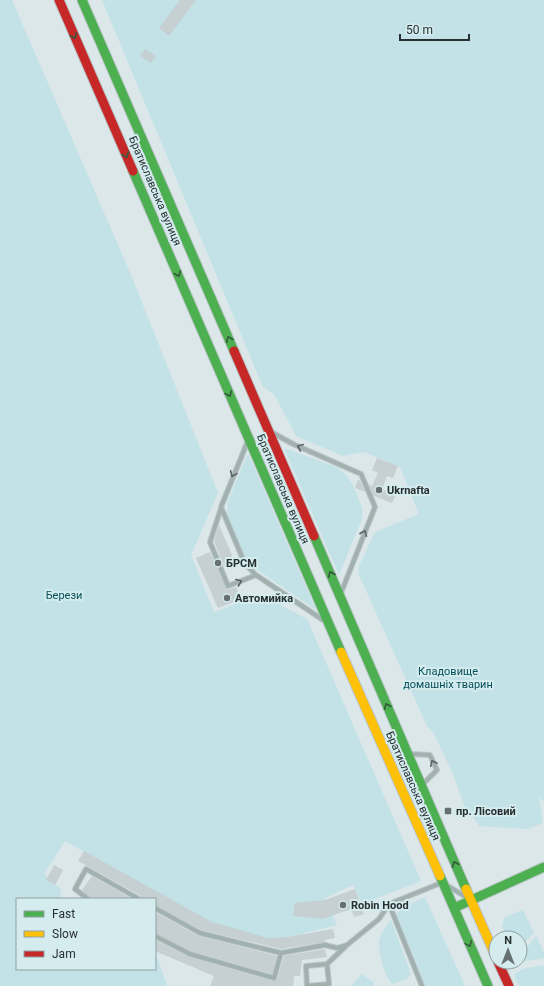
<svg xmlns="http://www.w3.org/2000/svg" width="544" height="986" font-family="Roboto,sans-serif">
	<rect width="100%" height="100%" fill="#dbe7e9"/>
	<!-- green -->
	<path fill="#c2e2e7" d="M0 0H12L131 275 218 493 191 555 214 612 261 595 307 619 421 881 362 904 353 885 325 898 337 925 275 941 214 925 65 841 44 874 60 888 62 899H17V969H155V958L158 959 167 986H0Z
		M102 0H544V801L539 798 543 823 528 829 479 826 472 815 465 808 453 774 433 732 427 726 359 575 358 568 375 532 419 514 400 467 364 452 343 456 296 436 274 394 263 387Z
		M284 448 336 467 346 475 353 485 362 508V519L339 575Z
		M248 453 316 610 252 566 246 559 228 519 227 510 228 501Z
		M425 897 465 986H423L396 914 404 907Z
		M523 910 534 933 520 946V938H507L502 926 505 917Z
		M391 920 411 974 407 979 392 984C384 975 379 954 379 942 380 934 386 926 391 920Z
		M536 936 544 952V958L520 962V957Z
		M544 965V986H519L514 975 522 969Z
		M362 974 374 983V986H351Z"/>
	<!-- building -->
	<path fill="#c6cfd2" d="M180 0H196L169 36 159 28Z
		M145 49 156 56 151 63 140 56Z
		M377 458 398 466 393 478 387 476 382 489 396 495 392 503 374 496 369 485 372 486 378 473 372 470Z
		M358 480 360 481 365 492 355 488Z
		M219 525 232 555 227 568 224 566 214 541Z
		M210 552 227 590 236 587 241 599 218 608 196 558Z
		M84 851 212 922 268 938 288 937 333 929 335 938 325 940V942L281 949 201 930 155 905V899H142L141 896 78 861Z
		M54 865 63 870 55 885 46 880Z
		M92 876 132 899H91L82 890Z
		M355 889 364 914 354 917 351 909 323 919 293 916 295 903 325 900Z
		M155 912 199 936 277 956 272 974 191 951 155 933Z
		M155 940 189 957 273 981 277 979 284 956 325 949 327 957 302 960 300 976H294L293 986H210L214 976 155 951Z"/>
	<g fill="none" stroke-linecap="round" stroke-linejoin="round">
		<!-- lane casing -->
		<g stroke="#bbc5c7" stroke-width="6">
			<path id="lane" d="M273 433 293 444 361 474 375 507 341 593
				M247 443 221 507 245 564 256 575 323 620
				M221 508 210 542 228 586 256 575
				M410 754 430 755 437 770 423 784
				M448 886 466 897
				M88 899 75 889 86 869 139 899
				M389 904 422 986
				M155 908 200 933 281 953 325 945 337 948 347 945 379 919 389 904 441 883
				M155 936 190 954 274 978 281 953
				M327 964 329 984 307 986 306 966 327 964 345 947"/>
		</g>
		<!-- fast casing -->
		<g stroke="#bbc5c7" stroke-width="11">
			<path id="fast" d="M82 0 234 351
				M133 171 341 652
				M314 536 466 889
				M440 876 488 986
				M454 908 544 867"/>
		</g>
		<!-- slow casing -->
		<g stroke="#bbc5c7" stroke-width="11">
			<path id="slow" d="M341 652 440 876
				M466 889 496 957"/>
		</g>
		<!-- jam casing -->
		<g stroke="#bbc5c7" stroke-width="11">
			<path id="jam" d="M59 0 133 171
				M234 351 314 536
				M498 962 509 986"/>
		</g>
		<!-- lane -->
		<use href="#lane" stroke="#a1b1b0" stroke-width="4"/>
		<!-- fast -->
		<use href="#fast" stroke="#4caf50" stroke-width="9"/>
		<!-- slow -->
		<use href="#slow" stroke="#ffc107" stroke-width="9"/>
		<!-- jam -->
		<use href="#jam" stroke="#c62828" stroke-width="9"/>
	</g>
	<!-- one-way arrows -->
	<defs><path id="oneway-chevron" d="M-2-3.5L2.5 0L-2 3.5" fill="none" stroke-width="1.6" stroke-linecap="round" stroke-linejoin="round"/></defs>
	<g stroke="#345c3c">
		<use href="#oneway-chevron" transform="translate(74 36) rotate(66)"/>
		<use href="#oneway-chevron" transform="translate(126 155) rotate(67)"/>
		<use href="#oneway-chevron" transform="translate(178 274) rotate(67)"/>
		<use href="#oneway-chevron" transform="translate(229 339) rotate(-113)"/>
		<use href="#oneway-chevron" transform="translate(229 394) rotate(67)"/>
		<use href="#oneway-chevron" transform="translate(331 574) rotate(-113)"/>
		<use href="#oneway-chevron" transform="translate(387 706) rotate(-113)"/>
		<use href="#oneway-chevron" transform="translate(455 864) rotate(-113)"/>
		<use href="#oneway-chevron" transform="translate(469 944) rotate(66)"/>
	</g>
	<g stroke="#586364">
		<use href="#oneway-chevron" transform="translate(300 447) rotate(-157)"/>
		<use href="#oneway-chevron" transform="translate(233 474) rotate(114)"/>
		<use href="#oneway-chevron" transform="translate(364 533) rotate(-68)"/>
		<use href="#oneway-chevron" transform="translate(239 582) rotate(-21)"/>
		<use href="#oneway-chevron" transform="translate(433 763) rotate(-116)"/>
	</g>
	<!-- markers -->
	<g fill="#666f71" stroke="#d5ecef" stroke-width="1.5">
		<circle cx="379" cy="490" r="4"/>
		<circle cx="218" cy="563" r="4"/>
		<circle cx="227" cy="598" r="4"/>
		<rect x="444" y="807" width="8" height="8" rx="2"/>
		<circle cx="343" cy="905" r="4"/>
	</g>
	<g text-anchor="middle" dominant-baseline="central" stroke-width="4" stroke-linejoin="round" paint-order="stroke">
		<!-- street labels -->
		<g font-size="11" fill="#272f31" stroke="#d5ecef">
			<text transform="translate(155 191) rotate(67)">Братиславська вулиця</text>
			<text transform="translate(283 489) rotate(67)">Братиславська вулиця</text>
			<text transform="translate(413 786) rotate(66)">Братиславська вулиця</text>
		</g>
		<!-- poi labels -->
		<g font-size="11" font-weight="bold" fill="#272f31" stroke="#d5ecef" text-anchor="start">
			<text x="387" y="490">Ukrnafta</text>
			<text x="226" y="563">БРСМ</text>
			<text x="235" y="598">Автомийка</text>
			<text x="456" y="811">пр. Лісовий</text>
			<text x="351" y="905">Robin Hood</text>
		</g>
		<!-- park labels -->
		<g font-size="11" fill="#054f58" stroke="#d5ecef">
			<text x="64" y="595">Берези</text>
			<text x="448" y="671">Кладовище<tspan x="448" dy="13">домашніх тварин</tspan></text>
		</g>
	</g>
	<!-- legend -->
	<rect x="16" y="898" width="140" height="72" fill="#d5ecef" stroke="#8fa0a3"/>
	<rect x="24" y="911" width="20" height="6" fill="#4caf50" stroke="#8fa0a3"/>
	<text x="52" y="918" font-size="12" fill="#272f31">Fast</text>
	<rect x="24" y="931" width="20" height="6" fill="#ffc107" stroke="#8fa0a3"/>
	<text x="52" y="938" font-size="12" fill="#272f31">Slow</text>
	<rect x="24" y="951" width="20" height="6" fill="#c62828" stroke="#8fa0a3"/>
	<text x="52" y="958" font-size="12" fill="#272f31">Jam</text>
	<!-- north arrow -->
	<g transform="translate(508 950)"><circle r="19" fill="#d5ecef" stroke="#8fa0a3"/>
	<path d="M0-3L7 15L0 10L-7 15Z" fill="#666f71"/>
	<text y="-6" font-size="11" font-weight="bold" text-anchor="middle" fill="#272f31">N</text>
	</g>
	<!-- scale -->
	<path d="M400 34v6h69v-6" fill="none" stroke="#272f31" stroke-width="2"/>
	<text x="406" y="34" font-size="12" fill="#272f31" stroke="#d5ecef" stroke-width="3" paint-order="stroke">50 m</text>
</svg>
